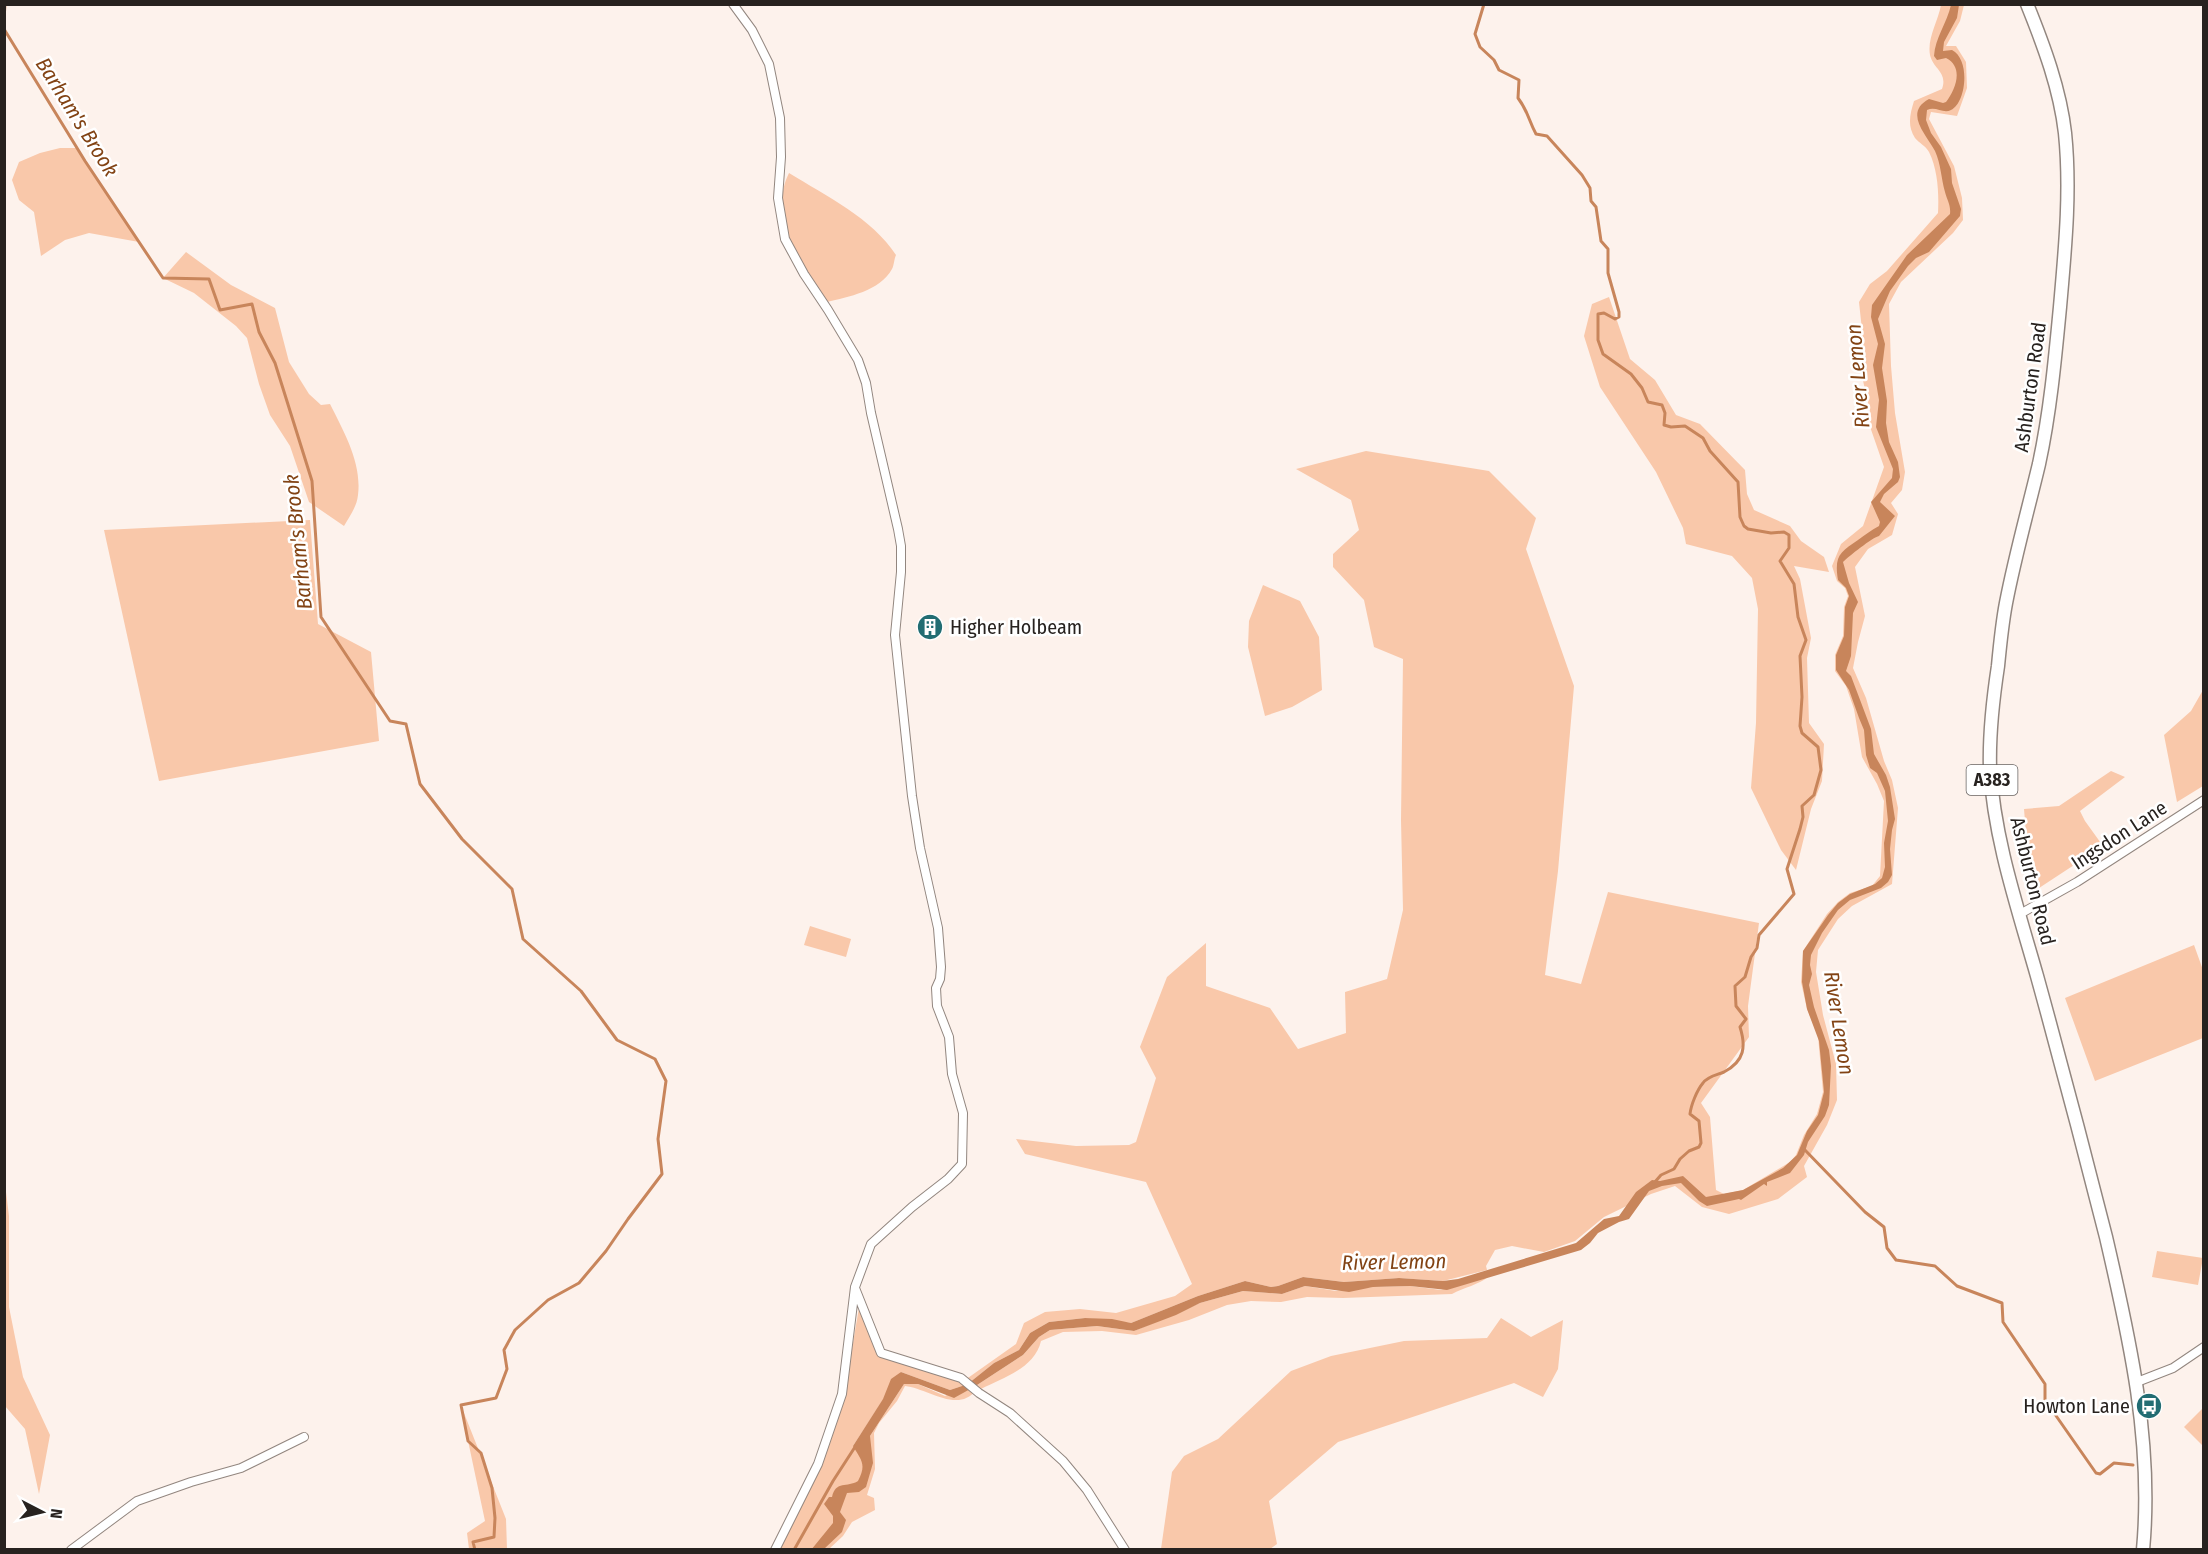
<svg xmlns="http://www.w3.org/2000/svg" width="2208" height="1554" font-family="'Fira Sans Condensed',sans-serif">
	<rect width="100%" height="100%" fill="#fdf2ec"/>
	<!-- green -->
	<path fill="#f9c8aa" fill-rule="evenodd" d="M1941 5H1964L1960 21 1946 46H1956L1966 62 1967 88 1957 116 1931 112 1929 119 1954 166 1962 198 1963 220 1953 233 1901 282 1889 304 1891 366 1895 413 1905 472 1902 490 1891 503 1898 514 1892 535 1868 549 1855 567 1865 616 1858 642 1853 668 1866 698 1884 761 1892 780 1898 808 1892 884 1852 906 1838 919 1818 950 1816 972 1823 1015 1836 1064 1837 1100 1827 1125 1804 1166 1807 1177 1778 1199 1729 1214 1702 1207 1675 1186 1651 1194 1604 1217 1575 1241 1544 1252 1512 1246 1495 1250 1486 1266 1487 1270 1443 1281 1399 1278 1344 1282 1303 1277 1278 1286 1271 1287 1245 1281 1198 1296 1131 1323 1085 1318 1049 1322 1030 1333 1019 1350 994 1363 969 1383 974 1387 1023 1355 1039 1337 1050 1330 1097 1326 1134 1331 1200 1303 1243 1291 1282 1294 1305 1286 1336 1291 1373 1287 1410 1286 1441 1290 1488 1277C1480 1284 1463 1288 1452 1294L1343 1298 1307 1297 1281 1302 1251 1301 1227 1305 1189 1320 1136 1335 1102 1331 1063 1332 1041 1341C1035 1368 1003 1378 981 1389L974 1388 976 1390C958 1414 927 1388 905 1386L897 1401 879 1423 874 1433 875 1469 867 1495 874 1498 875 1510 852 1522 843 1536 829 1549 778 1550 844 1395 861 1296 876 1348 965 1380 1016 1344 1024 1323 1045 1312 1080 1309 1116 1313 1175 1296 1192 1284 1146 1182 1025 1154 1016 1139 1076 1146 1129 1145 1136 1142 1156 1078 1140 1047 1167 977 1206 943V986L1270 1008 1298 1049 1346 1033 1345 992 1387 979 1403 910 1401 820 1403 659 1374 647 1364 600 1333 567V554L1359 530 1351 500 1296 469 1366 451 1489 471 1536 518 1526 549 1574 686 1558 871 1545 975 1581 984 1608 892 1759 923 1748 1006 1749 1037 1701 1103 1710 1117 1716 1190 1724 1194 1743 1190 1790 1162 1796 1155 1804 1135 1817 1114 1823 1092 1818 1036 1807 1009 1801 982 1803 951 1827 914 1838 902 1850 893 1872 886 1880 876 1884 801 1877 784 1862 757 1854 709 1846 686 1835 671V655L1843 636 1844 607 1848 596 1845 588 1837 581 1832 566 1841 544 1863 526 1884 467 1867 418 1870 411 1861 372 1862 330 1859 302 1870 284 1887 271 1938 213C1939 194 1938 170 1929 152 1926 146 1919 143 1915 138 1907 126 1910 114 1914 101L1942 89C1948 72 1933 69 1930 55 1927 38 1938 22 1941 5ZM901 1372 950 1390 968 1384 945 1396 918 1384H904L870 1436 853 1446Z
		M60 148H77L139 242 89 233 65 240 41 256 34 212 19 200 12 180 19 162 40 153Z
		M789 173C826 196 872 218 896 255 894 259 894 266 892 269 880 291 848 297 827 302 802 267 767 217 789 173Z
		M186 252 231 285 275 308 289 362 309 394 321 405 330 404C344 432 362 463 358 495 357 506 350 516 344 526L309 502 290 446 270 415 259 384 247 338 236 326 194 293 163 278Z
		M1609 297 1630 359 1655 380 1676 415 1700 424 1745 470 1747 494 1754 510 1790 526 1801 541 1824 557 1829 572 1794 566 1800 579 1811 638 1807 658 1809 723 1824 744 1822 781 1811 809 1796 870 1781 850 1751 788 1756 723 1758 609 1752 578 1732 556 1686 544 1683 528 1656 472 1600 387 1584 336 1592 304Z
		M310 520 318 624 371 652 379 741 159 781 104 530Z
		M1263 585 1300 601 1319 637 1322 690 1292 707 1265 716 1248 647 1249 621Z
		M2203 690V786L2177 802 2164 735 2191 711Z
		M2111 771 2125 777 2080 811 2085 821 2103 846 2033 892 2028 858 2024 809 2059 806Z
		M810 926 851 939 846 957 804 945Z
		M2194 945 2203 970V1038L2095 1081 2065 998Z
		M5 1184 9 1216V1307L23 1377 50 1435 39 1494 25 1429 5 1406Z
		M2157 1251 2203 1258 2198 1285 2152 1277Z
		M1501 1318 1531 1337 1563 1320 1558 1369 1543 1397 1514 1383 1338 1442 1269 1501 1277 1544 1270 1549H1161L1172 1472 1184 1456 1218 1439 1291 1371 1331 1356 1404 1341 1487 1338Z
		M460 1403 506 1519 507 1549H469L467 1533 485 1521Z
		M2203 1408V1446L2184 1427Z"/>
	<!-- water -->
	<path fill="#c8855b" d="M1951 5H1959L1957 18 1944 42 1943 51 1952 50C1971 60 1966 103 1951 110 1943 114 1936 106 1927 110L1926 120 1931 133 1941 147 1951 169 1952 183 1961 209 1960 216 1929 252 1916 258 1908 266 1890 291 1878 319 1885 344 1882 368 1887 401 1886 423 1889 442 1898 462 1900 477 1898 482 1884 494 1880 502 1895 516 1879 536C1873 537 1848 557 1843 562L1849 583 1858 602 1853 613 1851 656 1846 671 1851 676 1865 713 1871 729 1874 754 1886 775 1890 787 1895 819 1892 830 1890 849 1892 875 1888 882 1881 888 1850 900 1838 910 1822 933 1811 955 1810 965 1812 974 1809 985 1814 1007 1829 1050 1831 1066 1829 1105 1825 1116 1808 1142 1804 1155 1790 1173 1767 1182V1186L1764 1184 1741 1200 1739 1199 1707 1206 1699 1201 1681 1183 1662 1186 1649 1191 1629 1219 1619 1222 1598 1233 1590 1243 1581 1250 1447 1290 1410 1286 1373 1287 1349 1292 1305 1286 1282 1294 1243 1291 1200 1303 1176 1315 1134 1331 1097 1326 1050 1330 1039 1337 1023 1355 974 1387 969 1383 994 1363 1019 1350 1030 1333 1049 1322 1085 1318 1112 1319 1131 1323 1198 1296 1245 1281 1271 1287 1278 1286 1303 1277 1344 1282 1399 1278 1443 1281 1458 1279 1576 1243 1604 1219 1619 1216 1636 1192 1652 1180 1660 1181 1683 1176 1706 1197 1743 1190 1783 1168 1797 1155 1807 1131 1818 1115 1824 1092 1819 1041 1807 1009 1802 982 1803 951 1828 915 1838 903 1850 894 1875 884 1882 878 1885 867 1884 843 1888 821 1885 791 1877 773 1870 768 1866 755 1864 730 1859 718 1849 690 1836 670V655L1844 636 1845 607 1849 596 1846 588 1838 580C1834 556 1840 552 1858 540 1865 535 1871 530 1879 526L1880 522 1871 502 1892 478 1893 469 1876 427 1879 400 1873 365 1878 344 1871 317 1872 305 1907 255 1950 214C1951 205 1947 200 1945 192 1941 178 1941 164 1935 151 1927 135 1903 113 1929 99L1943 103 1946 102C1956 89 1964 67 1946 58L1937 60 1934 56C1935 38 1947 23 1951 5Z
		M901 1372 950 1390 968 1384 972 1388 954 1398 918 1384H904L870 1436 873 1463 866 1487 859 1492 847 1493 840 1512 846 1520 842 1532 824 1549 811 1550 833 1523V1516L824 1504 829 1497H832C836 1480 847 1488 858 1481 867 1464 861 1460 853 1446L883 1399 891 1379Z"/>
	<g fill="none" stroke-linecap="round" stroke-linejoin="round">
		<!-- stream -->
		<path stroke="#c8855b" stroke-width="3" d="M1484 4 1475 34 1480 47 1494 60 1499 70 1519 80 1518 98C1528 111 1528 119 1536 134L1547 136 1582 175 1590 188 1591 201 1596 207 1601 241 1608 249V273L1619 312V317L1615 319 1604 313 1598 314V340L1603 354 1631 374 1642 388 1648 402 1662 405 1665 413 1664 425 1671 427 1685 426 1703 438 1710 451 1738 482 1740 517 1744 526 1748 529 1771 533 1784 532 1789 535V548L1780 561 1794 584 1798 617 1806 640 1800 656 1802 697 1800 726 1802 733 1818 747 1821 770 1814 795 1802 806 1803 817 1800 829 1787 869 1794 894 1759 935 1757 948 1751 957 1745 977 1735 986 1736 1006 1746 1019 1740 1027C1746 1046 1745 1061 1724 1072 1717 1075 1708 1076 1703 1083 1697 1090 1691 1105 1690 1114L1699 1121 1701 1143 1699 1147 1689 1151 1680 1159 1674 1169 1661 1175 1654 1183
			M4 20 5 4
			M4 29 85 161 163 278 209 279 220 310 252 304 259 332 275 363 312 481 321 617 390 721 406 724 420 784 462 839 512 889 523 939 581 991 617 1040 655 1059 666 1081 658 1139 662 1174 628 1219 606 1251 579 1283 548 1300 515 1330 504 1350 507 1369 496 1398 461 1405 468 1441 481 1453 492 1488 495 1518 494 1537 473 1542 475 1550
			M1803 1148 1865 1212 1884 1227 1887 1248 1896 1260 1935 1266 1957 1286 2002 1303 2003 1322 2045 1384V1400L2096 1473 2100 1474 2114 1463 2133 1465
			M794 1550 833 1481 855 1447"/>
		<!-- minor casing -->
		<g stroke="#92867f" stroke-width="10">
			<path id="minor" d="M733 4 752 30 769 64 780 118 781 157 778 198 785 239 804 274 828 310 858 360 866 383 871 413 898 529 901 546V572L895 635 912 796 920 848 938 928 941 967 940 979 936 988 937 1006 949 1037 952 1074 963 1113 962 1164 948 1179 912 1207 871 1244 855 1287 842 1394 818 1464 775 1550
				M2020 914 2077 882 2204 800
				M855 1288 881 1353 961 1378 979 1393 1010 1413 1063 1461 1087 1490 1125 1550
				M2137 1382 2173 1368 2204 1347
				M71 1550 137 1501 191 1482 241 1468 304 1437"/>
		</g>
		<!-- primary casing -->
		<g stroke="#92867f" stroke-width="15">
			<path id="primary" d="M2027 4C2044 46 2060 89 2065 133 2071 191 2065 250 2060 307 2055 360 2050 413 2039 464 2028 510 2015 556 2006 603 2002 624 2000 645 1998 666 1993 699 1989 734 1990 768 1994 839 2018 909 2037 976 2061 1063 2084 1150 2106 1237 2130 1340 2153 1443 2143 1550"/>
		</g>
		<!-- minor -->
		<use href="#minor" stroke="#fff" stroke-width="8"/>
		<!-- primary -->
		<use href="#primary" stroke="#fff" stroke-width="12"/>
	</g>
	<!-- icons -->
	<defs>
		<g id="building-disc" transform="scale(1.35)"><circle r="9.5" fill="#226d73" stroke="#fff"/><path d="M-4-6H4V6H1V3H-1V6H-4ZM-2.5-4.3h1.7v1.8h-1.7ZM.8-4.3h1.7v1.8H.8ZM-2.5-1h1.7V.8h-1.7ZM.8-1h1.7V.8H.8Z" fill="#fff"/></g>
		<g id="bus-disc" transform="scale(1.35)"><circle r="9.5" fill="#226d73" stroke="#fff"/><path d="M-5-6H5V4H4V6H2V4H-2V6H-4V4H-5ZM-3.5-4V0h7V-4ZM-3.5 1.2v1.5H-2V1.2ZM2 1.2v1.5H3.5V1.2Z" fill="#fff"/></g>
	</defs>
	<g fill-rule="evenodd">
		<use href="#building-disc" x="930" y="627"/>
		<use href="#bus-disc" x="2149" y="1406"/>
	</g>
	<g text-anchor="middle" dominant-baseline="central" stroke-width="5" stroke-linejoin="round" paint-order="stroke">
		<!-- shield labels -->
		<rect fill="#fff" stroke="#686462" stroke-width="1.5" x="1966.5" y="765" width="51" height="30" rx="4.5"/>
		<g font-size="18" font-weight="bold" fill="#27221f">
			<text x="1992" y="780">A383</text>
		</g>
		<!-- street labels -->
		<g font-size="20" fill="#27221f" stroke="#fff">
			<text transform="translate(2030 387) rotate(-82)">Ashburton Road</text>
			<text transform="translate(2119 835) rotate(-33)">Ingsdon Lane</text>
			<text transform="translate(2033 881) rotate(76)">Ashburton Road</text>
		</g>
		<!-- poi labels -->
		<g font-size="20" fill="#27221f" stroke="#fff" text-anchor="start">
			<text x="950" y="627">Higher Holbeam</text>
			<text x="2130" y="1406" text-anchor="end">Howton Lane</text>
		</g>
		<!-- water labels -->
		<g font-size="21" font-style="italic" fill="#824314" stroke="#fff">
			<text transform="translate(77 117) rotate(58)">Barham's Brook</text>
			<text transform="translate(1858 376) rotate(-95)">River Lemon</text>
			<text transform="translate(298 542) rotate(-96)">Barham's Brook</text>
			<text transform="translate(1839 1023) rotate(81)">River Lemon</text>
			<text transform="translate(1394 1262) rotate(-1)">River Lemon</text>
		</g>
	</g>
	<!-- border -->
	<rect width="2208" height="1554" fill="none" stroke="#27221f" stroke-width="12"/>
	<!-- north arrow -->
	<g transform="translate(42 1512) rotate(97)" stroke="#ffffff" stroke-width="4.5" paint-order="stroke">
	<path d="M0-4.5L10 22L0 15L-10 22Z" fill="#27221f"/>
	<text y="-9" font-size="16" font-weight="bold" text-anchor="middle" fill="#27221f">N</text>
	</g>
</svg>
